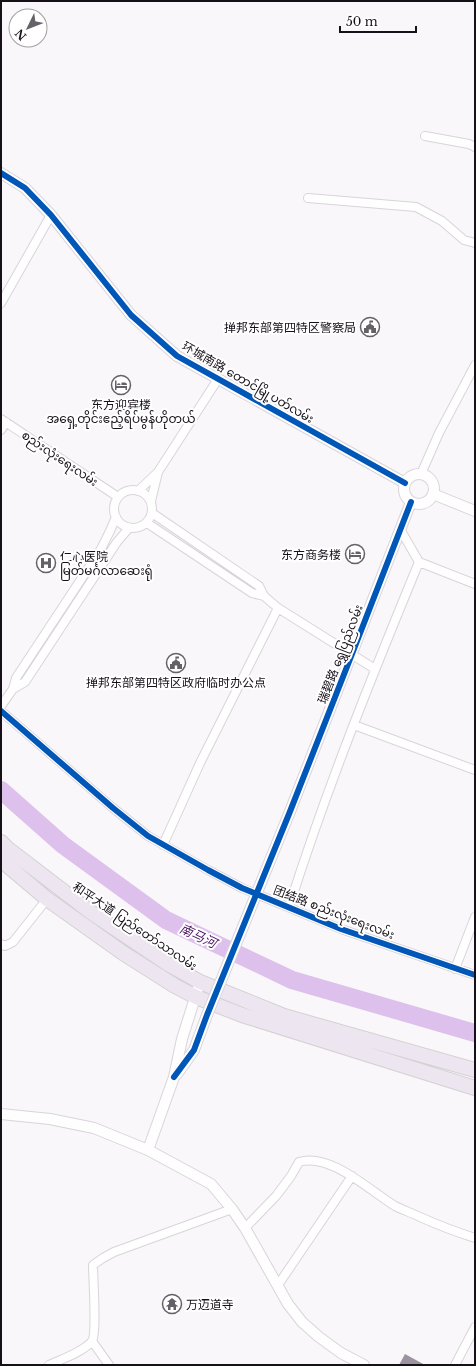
<svg xmlns="http://www.w3.org/2000/svg" width="476" height="1366" font-family="'Libre Baskerville','Noto Sans SC','Noto Sans Myanmar',serif">
	<rect width="100%" height="100%" fill="#f9f7fa"/>
	<g fill="none" stroke-linecap="round" stroke-linejoin="round">
		<!-- river -->
		<path stroke="#dec0ed" stroke-width="18" d="M1 790 63 845 166 920 292 980 475 1033"/>
	</g>
	<!-- building -->
	<path fill="#9b939f" d="M405 1354 425 1365H399Z"/>
	<g fill="none" stroke-linecap="round" stroke-linejoin="round">
		<!-- minor casing -->
		<g stroke="#d9d4db" stroke-width="10">
			<path id="minor" d="M425 136 469 144 475 147
				M308 198 416 207 442 221 464 240 475 243
				M1 303 51 215
				M1 419 118 497
				M1 430 6 422
				M158 472 218 379
				M421 474 439 433 475 365
				M114 509a19 19 0 1 1 38 0a19 19 0 1 1-38 0Z
				M138 491 158 472 151 501
				M116 517 110 531 101 549 16 678 13 689 25 682 117 542 129 528
				M147 523 252 593 264 596 259 586 152 513
				M419 562 475 584
				M264 596 278 608 375 669
				M1 706 13 689
				M1 711 113 808 148 836 208 870 242 888 341 929 475 975
				M354 725 475 770
				M163 845 200 763 278 608
				M289 907C326 790 372 676 419 562L400 529
				M1 944 5 946 13 942 47 899
				M455 969 475 917
				M245 1228 276 1196 291 1176 299 1162C330 1152 370 1191 395 1206 403 1210 412 1213 420 1217 438 1225 456 1232 475 1238
				M278 1285 352 1176
				M92 1341 109 1365
				M49 1365C60 1360 85 1351 92 1341 97 1334 93 1277 93 1265L103 1258 114 1252 232 1209
				M455 1365 475 1327"/>
		</g>
		<!-- tertiary casing -->
		<g stroke="#d9d4db" stroke-width="12">
			<path id="tertiary" d="M1 173 25 188 51 215 131 315 177 356 405 483
				M404 489a15 15 0 1 1 30 0a15 15 0 1 1-30 0Z
				M433 494 475 511
				M289 814 411 502
				M177 1074 194 1050 207 1015
				M1 1114 50 1119 94 1128 148 1150 211 1184 232 1209 245 1228 288 1304 302 1322 319 1337 341 1353 364 1365
				M148 1150 174 1077 182 1039 200 982"/>
		</g>
		<!-- trunk casing -->
		<g stroke="#d3d1d4" stroke-width="16">
			<path id="trunk" d="M1 842 7 848 92 913 168 964 200 982 284 1016 475 1070
				M1 860 47 899 123 953 175 986 196 997 242 1015 475 1088"/>
		</g>
		<!-- minor -->
		<use href="#minor" stroke="#fefefe" stroke-width="8"/>
		<!-- tertiary -->
		<use href="#tertiary" stroke="#fefefe" stroke-width="10"/>
		<!-- trunk -->
		<use href="#trunk" stroke="#ede6f0" stroke-width="14"/>
		<!-- tertiary-bridge casing -->
		<g stroke="#d9d4db" stroke-width="12" stroke-linecap="butt">
			<path id="tertiary-bridge" d="M207 1015 289 814"/>
		</g>
		<!-- tertiary-bridge -->
		<use href="#tertiary-bridge" stroke="#fefefe" stroke-width="10"/>
		<!-- cycleway casing -->
		<g stroke="#fff" stroke-width="8">
			<path id="cycleway" d="M1 173 25 188 51 215 131 315 177 356 405 483
				M1 711 113 808 148 836 208 870 242 888 341 929 475 975
				M174 1077 194 1050 207 1015 289 814 352 654 411 502"/>
		</g>
		<!-- cycleway -->
		<use href="#cycleway" stroke="#0057b8" stroke-width="6"/>
	</g>
	<!-- icons -->
	<defs>
		<g id="civic-ring" transform="scale(1)"><circle r="9.5" fill="#fff" stroke="#656168" stroke-width="1.5"/><path d="M-.6-6.5H3V-4.5H.6V-3L4-1V1h2V6H-6V1h2V-1L-.6-3ZM-1.2 2.5V6h2.4V2.5Z" fill="#656168"/></g>
		<g id="hotel-ring" transform="scale(1)"><circle r="9.5" fill="#fff" stroke="#656168" stroke-width="1.5"/><path d="M-6-4.5h1.5V1H6V5H4.5V3h-9V5H-6ZM-4 0a1.8 1.8 0 1 1 3.6 0ZM.5 0V-2.5h3Q6-2.5 6 0Z" fill="#656168"/></g>
		<g id="hospital-ring" transform="scale(1)"><circle r="9.5" fill="#fff" stroke="#656168" stroke-width="1.5"/><path d="M-5-5h3v3.5h4V-5h3V5h-3V1.5h-4V5h-3Z" fill="#656168"/></g>
		<g id="temple-ring" transform="scale(1)"><circle r="9.5" fill="#fff" stroke="#656168" stroke-width="1.5"/><path d="M0-6L5-2H3V0L6.5 2.5H4V6H1.5V3h-3V6H-4V2.5H-6.5L-3 0V-2H-5Z" fill="#656168"/></g>
	</defs>
	<g fill-rule="evenodd">
		<use href="#civic-ring" x="370" y="327"/>
		<use href="#hotel-ring" x="121" y="385"/>
		<use href="#hotel-ring" x="355" y="554"/>
		<use href="#hospital-ring" x="46" y="563"/>
		<use href="#civic-ring" x="176" y="663"/>
		<use href="#temple-ring" x="172" y="1304"/>
	</g>
	<g text-anchor="middle" dominant-baseline="central" stroke-width="4" stroke-linejoin="round" paint-order="stroke">
		<!-- poi labels -->
		<g font-size="12" fill="#161019" stroke="#fff" text-anchor="end">
			<text x="356" y="327">掸邦东部第四特区警察局</text>
			<text x="121" y="404" text-anchor="middle">东方迎宾楼<tspan x="121" dy="14">အရှေ့တိုင်းဧည့်ရိပ်မွန်ဟိုတယ်</tspan></text>
			<text x="341" y="554">东方商务楼</text>
			<text x="60" y="556" text-anchor="start">仁心医院<tspan x="60" dy="14">မြတ်မင်္ဂလာဆေးရုံ</tspan></text>
			<text x="176" y="682" text-anchor="middle">掸邦东部第四特区政府临时办公点</text>
			<text x="186" y="1304" text-anchor="start">万迈道寺</text>
		</g>
		<!-- street labels -->
		<g font-size="12" fill="#161019" stroke="#fff">
			<text transform="translate(248 382) rotate(30)">环城南路 တောင်မြို့ပတ်လမ်း</text>
			<text transform="translate(60 458) rotate(34)">စည်းလုံးရေးလမ်း</text>
			<text transform="translate(340 654) rotate(-69)">瑞碧路 ရွှေပြည်လမ်း</text>
			<text transform="translate(334 912) rotate(21)">团结路 စည်းလုံးရေးလမ်း</text>
			<text transform="translate(135 926) rotate(34)">和平大道 ပြည်တော်သာလမ်း</text>
		</g>
		<!-- water labels -->
		<g font-size="13" font-style="italic" fill="#4c1661" stroke="#fff">
			<text transform="translate(198 936) rotate(25)">南马河</text>
		</g>
	</g>
	<!-- border -->
	<rect width="476" height="1366" fill="none" stroke="#161019" stroke-width="4"/>
	<!-- north arrow -->
	<g transform="translate(28 28) rotate(227)"><circle r="19" fill="#ffffff" stroke="#a29fa3"/>
	<path d="M0-3L7 15L0 10L-7 15Z" fill="#656168"/>
	<text y="-6" font-size="11" font-weight="bold" text-anchor="middle" fill="#161019">N</text>
	</g>
	<!-- scale -->
	<path d="M340 26v6h76v-6" fill="none" stroke="#161019" stroke-width="2"/>
	<text x="346" y="26" font-size="12" fill="#161019" stroke="#ffffff" stroke-width="3" paint-order="stroke">50 m</text>
</svg>
